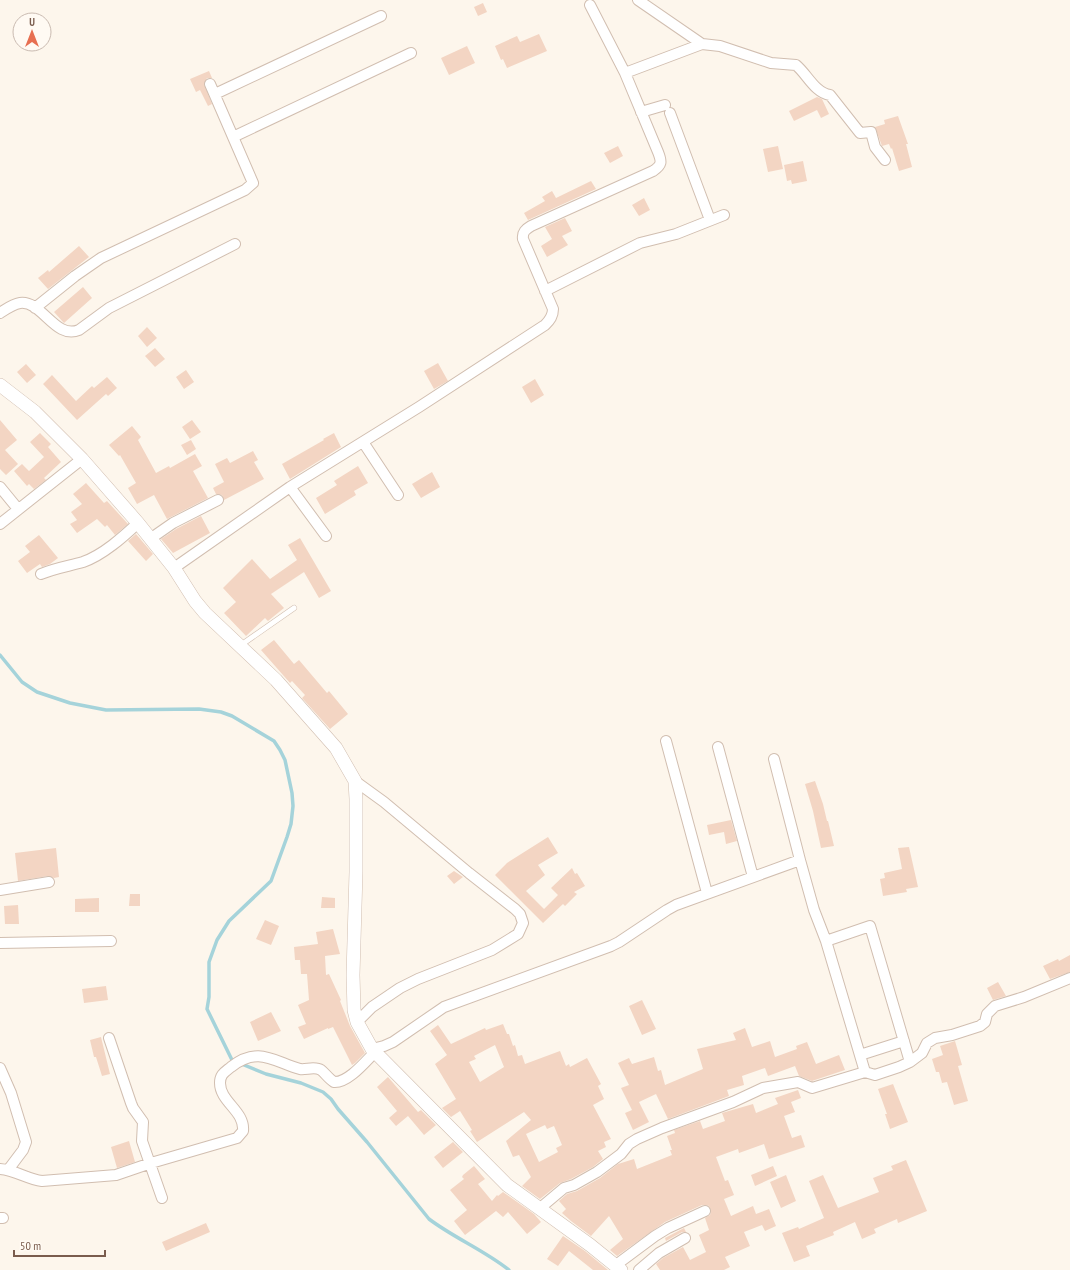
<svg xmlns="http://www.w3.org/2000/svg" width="1070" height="1270" font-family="'PT Sans Narrow',sans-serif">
	<rect width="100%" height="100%" fill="#fdf6ec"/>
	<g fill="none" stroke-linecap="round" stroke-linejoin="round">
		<!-- stream -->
		<path stroke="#a5d3da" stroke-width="3.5" d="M0 655 22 682 37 692 70 703 106 710 199 709 221 712 232 716 274 741 280 750 285 760 292 793 293 806 291 824 287 837 271 881 229 921 217 940 209 962V997L207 1009 232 1060 266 1074 301 1083 323 1092 331 1099 338 1109 367 1142 429 1219C454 1238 484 1250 509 1270"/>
	</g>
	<!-- building -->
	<path fill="#f3d5c3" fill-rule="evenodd" d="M483 3 487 12 478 16 474 7Z
		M539 34 547 51 507 68 503 59 501 60 495 46 517 36 520 42Z
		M467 46 475 63 449 75 441 58Z
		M209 71 212 78H207L204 84 212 104 208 106 200 90 196 92 190 79Z
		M817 97 822 99 829 114 821 118 817 110 794 121 789 111Z
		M898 116 908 144H906L912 167 899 171 892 148 891 149 889 144 882 146 875 127 885 124 884 120Z
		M618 146 623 156 610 163 604 153Z
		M778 146 783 169 768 172 763 149Z
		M803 161 807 181 792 184 791 180 787 181 784 165Z
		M591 181 596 189 528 220 524 213 545 201 542 197 552 191 556 198Z
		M644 198 650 210 639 216 632 205Z
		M565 218 572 231 562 236 568 245 547 257 541 246 552 239 545 227Z
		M79 246 89 257 48 289 38 278 48 270 49 272Z
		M83 287 92 298 64 323 54 312Z
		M147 327 157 338 147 347 138 336Z
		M155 348 165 359 155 367 145 356Z
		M438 363 448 381 434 389 424 371Z
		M26 364 36 375 27 383 17 372Z
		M186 370 194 382 184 389 176 377Z
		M52 375 76 401 92 386 94 388 107 377 117 388 108 396 106 394 77 420 43 384Z
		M535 379 544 395 531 403 522 387Z
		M0 420 17 440 5 450 18 464 6 475 0 469Z
		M192 420 201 432 190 439 182 427Z
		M132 426 141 437 138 440 156 473 169 466 170 468 195 454 202 466 193 471 208 498 167 519 154 495 137 504 128 488 136 483 120 455 119 456 109 445Z
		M40 433 51 444 48 447 61 462 44 478 46 480 34 489 29 484 27 486 14 471 22 464 29 471 44 457 30 442Z
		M334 433 341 447 290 479 282 464 324 440 323 439Z
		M191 440 196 449 187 455 181 445Z
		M253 451 258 460 254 462 264 479 224 500 222 495 216 494 213 488 224 482 215 464 227 458 230 463Z
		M358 466 368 483 354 491 356 495 325 514 316 498 337 485 334 481Z
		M432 472 440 487 421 498 412 484Z
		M86 483 104 503 107 501 128 524 115 535 107 525 105 527 97 519 77 533 70 524 77 520 71 512 82 504 73 494Z
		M201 516 210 533 173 553 161 539 176 529Z
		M136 534 153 554 146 561 128 541Z
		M39 535 58 558 50 564 42 567 40 564 27 573 18 561 30 552 25 546Z
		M300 538 331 591 319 598 304 572 271 594 284 608 268 621 265 618 246 636 224 613 236 602 223 588 252 559 270 579 297 560 288 545Z
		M274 640 294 664 299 660 327 693 329 691 348 714 330 729 302 698 305 695 292 681 290 683 261 650Z
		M815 781 823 804 827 821H828L834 846 821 848 813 811 805 784Z
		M731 820 737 841 726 844 724 832 709 835 707 825Z
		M548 837 558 853 538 865 545 875 526 891 544 909 558 895 551 888 572 868 575 874 577 873 585 886 574 892 577 894 565 906 563 904 543 923 495 875 507 863Z
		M909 847 918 887 906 889 907 892 883 896 880 879 885 878 884 873 902 869 898 848Z
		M56 848 59 877 54 878 48 876 18 881 15 853Z
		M454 871 463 877 454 884 447 876Z
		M130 894H140V906H129Z
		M322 897 335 898V908H321Z
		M99 898V912H75V899Z
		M18 905 19 924H5L4 906Z
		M265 920 279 926 271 945 256 939Z
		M333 929 340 954 325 956 326 975 329 974 341 1000 340 1001 350 1026 365 1053 355 1063 352 1065 333 1027 328 1029V1028L304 1039 298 1027 306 1024 298 1005 309 1000 307 974H301L300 960H295L294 947 318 944 316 932Z
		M1070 955V972L1050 979 1043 966 1058 959 1059 961Z
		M998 982 1006 996 993 1000 987 988Z
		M106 986 108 1000 84 1003 82 989Z
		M642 1000 656 1029 642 1035 629 1006Z
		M271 1012 281 1031 258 1041 250 1022Z
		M503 1024 507 1034H509L513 1046 515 1045 518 1056 522 1055 525 1064 560 1051 566 1066 569 1064 570 1067 587 1058 601 1084 598 1086 604 1099 593 1105 611 1139 604 1142 606 1147 598 1151 603 1159 593 1167 571 1179 560 1183 540 1199 522 1186 531 1177 519 1155 513 1157 506 1141 531 1120 524 1112 477 1142 470 1131 472 1130 460 1111 451 1117 442 1108 456 1099 435 1064 447 1055 430 1031 438 1025 451 1044 485 1028 486 1030ZM495 1045 504 1067 480 1082 469 1062 476 1059 474 1056ZM545 1125 547 1129 554 1126 562 1145 556 1148 558 1152 539 1162 526 1134Z
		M745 1028 752 1047 770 1041 775 1057 797 1049 796 1046 807 1042 816 1064 839 1055 845 1070 812 1081 799 1076 795 1066 768 1076 765 1068 742 1076 744 1085 727 1090 729 1096 668 1119 656 1094 639 1102 649 1122 633 1130 625 1113 632 1110 621 1088 629 1085 618 1063 629 1058 632 1064 654 1057 658 1071 661 1070 665 1085 703 1069 697 1049 736 1040 733 1033Z
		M101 1037 110 1074 102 1076 96 1057H94L90 1040Z
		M955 1041 962 1065 958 1066 968 1101 954 1105 947 1082 942 1083 939 1072H936L932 1059 943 1055 940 1046Z
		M388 1077 418 1112 421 1110 436 1125 424 1135 408 1116 396 1126 389 1118 397 1111 377 1087Z
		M893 1084 908 1122 890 1129 885 1114H887L878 1089Z
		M798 1090 801 1098 791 1102 795 1112 784 1116 792 1138 801 1135 805 1147 769 1159 764 1144 739 1153 738 1149 716 1157 725 1181 728 1180 734 1195 724 1199 731 1216 753 1206 756 1214 769 1209 776 1226 765 1231 762 1225 744 1232 750 1246 725 1257 730 1267 724 1270H660L656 1264 663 1258 683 1247 690 1260 706 1252 699 1235 709 1230 705 1218 710 1215 711 1211 709 1206 706 1205H702L665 1222 617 1256 610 1250 623 1239 609 1216 591 1236 571 1221 562 1213 566 1209 559 1201 567 1194 577 1191 600 1178 618 1164 634 1159 637 1169 672 1155 670 1150H672L667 1136 675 1133 674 1130 700 1121 703 1129 725 1121 722 1113 753 1104 756 1113 778 1104 775 1098Z
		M129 1141 135 1162 117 1168 111 1147Z
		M453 1142 463 1152 443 1168 434 1157Z
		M906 1160 927 1211 898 1223 897 1219 874 1229 876 1233 862 1239 855 1222 833 1232 834 1235 806 1246 810 1256 794 1262 782 1233 798 1227 799 1229 824 1218 809 1181 823 1175 838 1208 879 1192 873 1178 893 1170 891 1166Z
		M474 1166 485 1179 478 1184 492 1201 497 1195 498 1196 503 1192 534 1214 541 1222 527 1234 508 1212 503 1217 496 1211 465 1235 454 1221 467 1210 450 1190 464 1179 462 1177 463 1175Z
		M773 1166 777 1176 755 1186 751 1175Z
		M786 1175 796 1201 781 1208 770 1182Z
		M206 1223 210 1232 166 1251 162 1242Z
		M684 1228 686 1232H682L666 1241 665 1238Z
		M563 1236 585 1251 608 1270H593L569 1251 558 1266 547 1259Z"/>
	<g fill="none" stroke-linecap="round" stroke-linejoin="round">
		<!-- service casing -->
		<g stroke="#d1beb0" stroke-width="6">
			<path id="service" d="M241 645 294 608"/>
		</g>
		<!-- minor casing -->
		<g stroke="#d1beb0" stroke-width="12">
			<path id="minor" d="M638 0 702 44
				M625 73 702 44 720 46 771 63 796 65C807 74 815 93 830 95L860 133 871 132 875 147 885 160
				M215 94 381 16
				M641 112 665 105
				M670 113 710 220
				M233 137 411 53
				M545 291 640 243 676 234 724 215
				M35 308 75 276 101 258 245 190 253 183 210 84
				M0 313C6 309 13 304 20 303 42 300 55 340 79 330L109 308 235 244
				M363 442 398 495
				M0 487 18 509
				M290 487 326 536
				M0 524 82 459
				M150 539 173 523 218 500
				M174 568 290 487 419 407 545 325C550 320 553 316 553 309L523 239C522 232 526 229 531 226L653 171C662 165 662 162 658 152L625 73 590 5
				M41 574C55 568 69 566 83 562 103 555 123 537 138 523
				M666 741 707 893
				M718 747 753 877
				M355 781 384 802 469 873 515 909 520 914 523 923 518 934 492 950 418 979 400 988 372 1007 357 1022
				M0 890 49 882
				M826 941 870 926 910 1062
				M0 943 111 941
				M109 1038 131 1103 133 1108 143 1122 142 1141 162 1198
				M372 1049 384 1046 393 1042 444 1007 611 946 619 942 667 910 676 905 800 860
				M860 1055 904 1041
				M0 1068 11 1093 26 1142 23 1150 8 1170
				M865 1072 875 1075 899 1067 910 1062 922 1053 927 1043 935 1038 952 1035 980 1026 985 1022 987 1014 995 1006 1024 997 1070 978
				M0 1169C15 1170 27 1179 42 1181L116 1175 151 1163 237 1138 243 1131C245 1111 220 1102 220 1083 220 1074 225 1072 231 1067 258 1046 273 1061 300 1069 306 1070 315 1066 321 1070 325 1073 329 1079 334 1082 348 1083 365 1062 375 1052
				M539 1209 564 1188 574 1185 597 1172 621 1154 629 1144 637 1139 662 1128 733 1102 763 1088 798 1082 812 1088 865 1072 826 941 814 910 800 860 774 759
				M0 1218H3
				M616 1265 655 1236 668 1228 705 1211
				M639 1270 659 1253 685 1238"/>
		</g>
		<!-- tertiary casing -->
		<g stroke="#d1beb0" stroke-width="14">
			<path id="tertiary" d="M0 385 35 412 82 459 138 523 174 568 195 601 205 613 276 680 336 748 355 781 356 799V872L353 975 354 1010 357 1022 372 1049 507 1185 590 1245 621 1270"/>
		</g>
		<!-- service -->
		<use href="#service" stroke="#fff" stroke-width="5"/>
		<!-- minor -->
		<use href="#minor" stroke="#fff" stroke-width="10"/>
		<!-- tertiary -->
		<use href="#tertiary" stroke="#fff" stroke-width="13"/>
	</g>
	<!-- north arrow -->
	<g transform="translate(32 32)"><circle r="19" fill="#fffaf3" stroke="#cabbb1"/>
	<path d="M0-3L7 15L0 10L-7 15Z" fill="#e76f51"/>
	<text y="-6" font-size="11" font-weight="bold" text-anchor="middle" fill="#7a5c4d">U</text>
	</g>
	<!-- scale -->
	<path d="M14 1250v6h91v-6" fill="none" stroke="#7a5c4d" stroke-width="2"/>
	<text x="20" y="1250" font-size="12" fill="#7a5c4d" stroke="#fffaf3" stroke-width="3" paint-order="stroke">50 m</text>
</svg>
